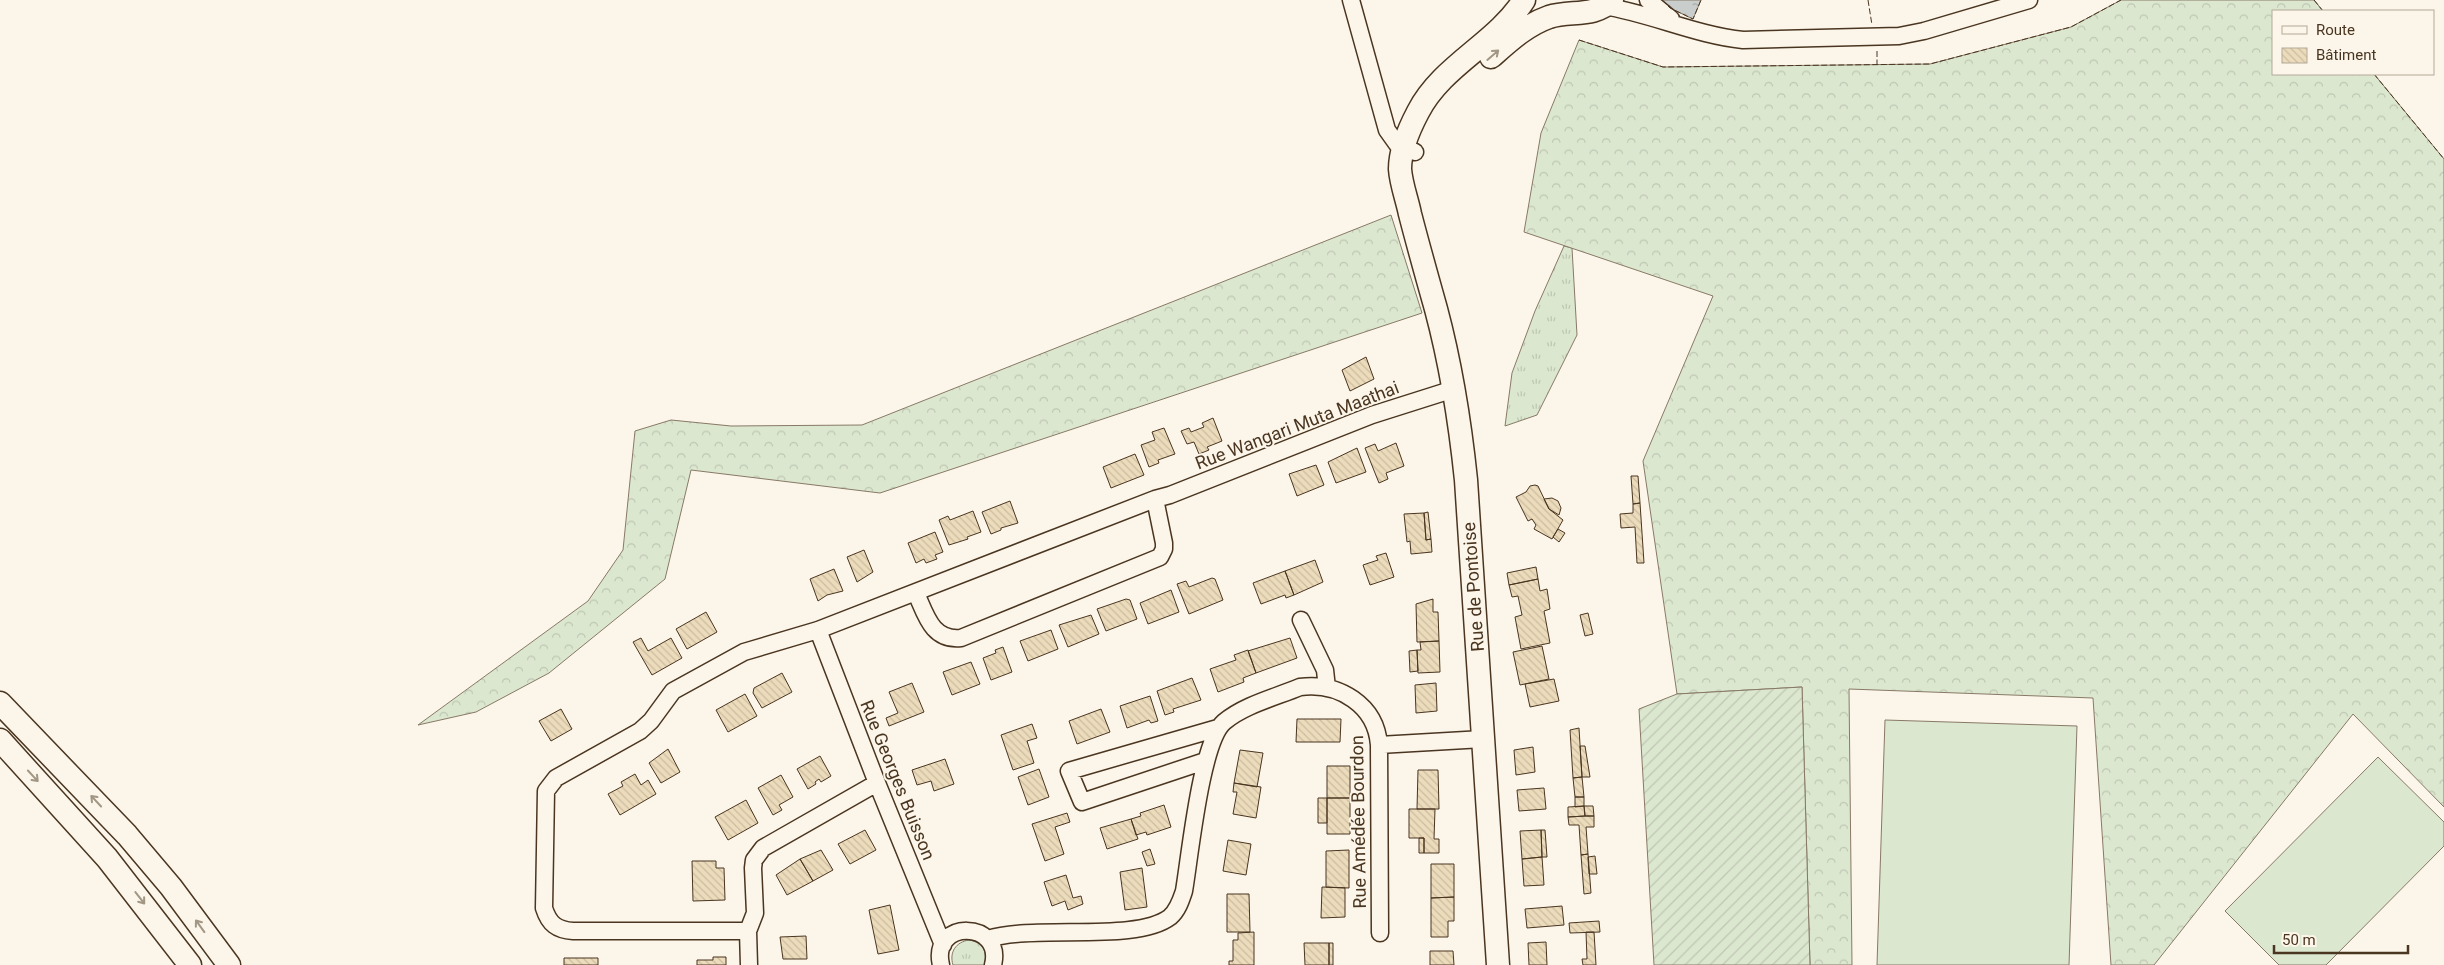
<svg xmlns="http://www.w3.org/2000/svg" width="2444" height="965" font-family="Roboto,sans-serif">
	<defs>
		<pattern id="grass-tufts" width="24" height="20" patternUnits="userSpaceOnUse" patternTransform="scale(1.25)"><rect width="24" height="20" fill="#dce7d0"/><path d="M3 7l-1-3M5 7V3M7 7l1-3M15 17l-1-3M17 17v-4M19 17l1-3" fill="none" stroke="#bec7b2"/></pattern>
		<pattern id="forest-crowns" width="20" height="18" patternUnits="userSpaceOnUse" patternTransform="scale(1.25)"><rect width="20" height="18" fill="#dce7d0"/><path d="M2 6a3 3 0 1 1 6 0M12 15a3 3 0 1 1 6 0" fill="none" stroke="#bec7b2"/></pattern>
		<pattern id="garden-furrows" width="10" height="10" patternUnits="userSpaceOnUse" patternTransform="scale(1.25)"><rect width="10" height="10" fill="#dce7d0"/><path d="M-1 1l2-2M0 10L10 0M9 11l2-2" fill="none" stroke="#bec7b2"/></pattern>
		<pattern id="water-ripples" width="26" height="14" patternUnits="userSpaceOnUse" patternTransform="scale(1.25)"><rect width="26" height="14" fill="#c9cecd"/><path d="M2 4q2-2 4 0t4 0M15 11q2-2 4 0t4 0" fill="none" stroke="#a5a8a6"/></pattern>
		<pattern id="building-back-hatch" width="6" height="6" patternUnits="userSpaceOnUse" patternTransform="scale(1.25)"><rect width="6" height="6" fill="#ecdcbc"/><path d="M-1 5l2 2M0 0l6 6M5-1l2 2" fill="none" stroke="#ccbda1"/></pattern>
	</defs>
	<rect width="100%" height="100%" fill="#fbf6e9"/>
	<!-- grass -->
	<path fill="url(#grass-tufts)" stroke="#887966" d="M1564 246 1572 248 1577 335 1537 415 1505 426 1512 373 1535 311Z
		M969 940C984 943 987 951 985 965H953C949 952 956 942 969 940Z"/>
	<!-- forest -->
	<path fill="url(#forest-crowns)" stroke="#887966" d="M2121 0H2314L2323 11H2273V74H2374L2444 159V807L2353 714 2154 965H2111L2093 698 1849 689 1852 965H1810L1802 687 1677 694 1643 461 1713 296 1524 232 1541 133 1579 40 1663 67 1930 64 2071 27Z
		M1391 215 1422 313 880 493 691 470 665 579 549 673 476 712 418 725 588 601 623 550 635 431 671 420 731 426 862 425Z"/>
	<!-- garden -->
	<path fill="url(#garden-furrows)" stroke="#887966" d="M1802 687 1810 965H1654L1639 709 1677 694Z"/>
	<!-- pitch -->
	<path fill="#dce7d0" stroke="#887966" d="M1885 720 2077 726 2069 965H1877Z
		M2378 757 2444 822V846L2326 965H2279L2225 911Z"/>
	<!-- water -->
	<path fill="url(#water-ripples)" stroke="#887966" d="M1662 0H1701L1693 19 1670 8Z"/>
	<!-- building -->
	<path fill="url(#building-back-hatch)" stroke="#4a3520" d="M1366 357 1374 379 1350 391 1342 370Z
		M1213 418 1222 441 1207 447 1209 450 1199 454 1194 442 1187 444 1181 431 1189 428 1191 432 1204 427 1202 423Z
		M1164 428 1175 454 1158 460 1159 463 1149 467 1141 445 1155 440 1152 432Z
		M1396 443 1404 466 1386 473 1388 479 1379 483 1365 448 1375 444 1378 451Z
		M1357 448 1366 472 1336 483 1328 462Z
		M1135 454 1144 475 1111 488 1103 467Z
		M1316 465 1324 485 1297 496 1289 474Z
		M1631 476H1638L1640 503 1633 504Z
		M1535 485 1538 486 1549 509 1563 520 1552 539 1534 529 1536 525 1532 519 1528 521 1516 497 1526 492 1530 486Z
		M1552 498 1558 501 1561 508 1559 515 1549 509 1544 499Z
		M1010 501 1018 523 1001 528V530L991 534 982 512Z
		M1640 503 1644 563H1637L1635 527 1621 528 1620 514 1633 513V504Z
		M973 511 981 532 967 537 968 539 949 545 939 520 948 516 950 520Z
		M1428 512 1431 539 1426 540 1424 513Z
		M1424 513 1426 540 1431 539 1432 552 1411 554 1410 541 1407 542 1404 514Z
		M1558 529 1565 533 1559 542 1553 537Z
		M935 532 943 552 935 555 937 559 926 563 924 559 916 563 908 543Z
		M864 550 873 572 857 582 847 557Z
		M1386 553 1394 577 1370 585 1363 565 1378 560 1376 556Z
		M1315 560 1323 582 1294 595 1285 571Z
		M1536 567 1538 579 1509 585 1507 573Z
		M834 569 843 591 827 595 818 601 810 579Z
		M1285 571 1294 595 1286 598 1285 595 1261 604 1253 583Z
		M1212 578 1215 579 1223 600 1189 614 1177 584 1186 581 1189 587Z
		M1538 579 1540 591 1547 589 1550 609 1544 611 1550 643 1521 649 1515 617 1522 615 1518 596 1512 597 1509 585Z
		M1171 590 1179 612 1148 624 1140 603Z
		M1126 599 1130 600 1137 619 1106 631 1097 609Z
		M1433 599V612H1438L1439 641 1417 642 1416 604Z
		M706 612 717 632 687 649 676 629Z
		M1588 613 1593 634 1585 636 1580 615Z
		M1091 615 1099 634 1068 647 1059 625Z
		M1051 630 1058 649 1028 661 1020 641Z
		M641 638 648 651 671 638 682 658 652 675 633 642Z
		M1290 638 1297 658 1256 673 1248 651Z
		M1439 641 1440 672 1418 673 1417 650H1421L1420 642Z
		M1542 646 1549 679 1520 685 1513 652Z
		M1003 647 1012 672 991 680 983 658 996 653 995 650Z
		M1248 650 1256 673 1243 678 1244 682 1218 692 1210 669 1236 660 1234 655Z
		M1417 650 1418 671 1410 672 1409 651Z
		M971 662 980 684 952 695 943 672Z
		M782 673 792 692 762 708 753 693 754 688Z
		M1192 678 1201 700 1173 709 1174 712 1165 715 1157 691Z
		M1554 679 1559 701 1530 707 1525 684Z
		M912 683 924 712 889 726 886 718 898 713 889 692Z
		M1436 683 1437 711 1416 713 1415 685Z
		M745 694 757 716 728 732 716 710Z
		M1150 696 1158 721 1151 723 1149 720 1127 728 1120 706Z
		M561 709 572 729 551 741 539 721Z
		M1101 709 1110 732 1077 744 1069 721Z
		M1297 719H1341L1340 742H1296Z
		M1032 724 1037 738 1027 741 1034 763 1013 770 1001 735Z
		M1579 728 1582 777 1573 778 1570 730Z
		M1580 746H1585L1590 777H1582Z
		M1533 747 1535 772 1516 775 1514 750Z
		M668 749 680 772 661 783 649 763Z
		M1240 750 1263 753 1257 787 1234 783Z
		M820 756 831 776 821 782 819 779 815 782 816 784 808 789 797 769Z
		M945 759 954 784 934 791 931 781 917 785 912 770Z
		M1327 766H1350V798H1327Z
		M1039 769 1049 797 1028 805 1018 777Z
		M1418 770H1438L1439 809H1417Z
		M635 774 641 785 648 780 656 794 620 815 608 794 623 786 621 782Z
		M781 775 793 797 779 805 782 810 773 815 758 788Z
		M1582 777 1584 797H1575L1573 778Z
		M1234 783 1261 787 1256 818 1233 814 1237 792H1233Z
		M1544 788 1546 809 1519 811 1517 790Z
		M1575 797H1584V806L1575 807Z
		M1318 798H1327V823H1318Z
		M1327 798H1350V834H1327Z
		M746 800 758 823 728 840 715 817Z
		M1164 805 1171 827 1147 835 1146 832 1136 835 1131 819 1141 816 1140 813Z
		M1584 806 1585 816 1568 817V807Z
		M1584 806H1593L1594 816H1585Z
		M1409 809H1435L1434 839H1439V853H1424V838H1409Z
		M1067 813 1070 822 1055 827 1064 854 1045 861 1032 824Z
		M1585 816H1594V827H1586L1588 854 1581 855 1579 825H1569L1568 817Z
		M1131 819 1138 839 1107 849 1100 828Z
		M865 830 876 850 850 864 838 844Z
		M1541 830 1542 857 1522 859 1520 831Z
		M1541 830H1545L1547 857H1542Z
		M1419 838H1424V853H1419Z
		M1228 840 1251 844 1246 875 1223 871Z
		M1150 849 1155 864 1147 866 1142 852Z
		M821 850 833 870 813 881 800 859Z
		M1349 850V888L1326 887V851Z
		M1588 854 1591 893 1584 894 1581 855Z
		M1595 856 1597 874H1589L1588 857Z
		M1542 857 1544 885 1524 886 1522 859Z
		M800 859 813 881 787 895 776 875Z
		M692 861H716V868H724L725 900 693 901Z
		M1431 864H1454V897L1431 898Z
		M1142 868 1147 907 1125 910 1120 872Z
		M1066 875 1073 898 1081 896 1083 904 1068 910 1065 901 1052 906 1044 882Z
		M1322 887 1345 888V917L1321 918Z
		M1227 894H1249L1250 932H1227Z
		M1454 897V921H1448V937H1431V898Z
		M890 905 899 950 878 954 869 910Z
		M1562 906 1564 925 1527 928 1525 909Z
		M1599 921 1600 932 1570 933 1569 923Z
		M1254 932V965H1229V961H1233V940H1238V933Z
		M1586 932H1594L1596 965H1583L1582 959H1587Z
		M806 936 807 959H783L780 937Z
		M1546 942 1547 965H1529L1528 943Z
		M1304 943H1329V965H1305Z
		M1329 943H1333V965H1329Z
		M1430 951H1453L1454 965H1430Z
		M713 957H726V965H697V960H713Z
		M564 958H598V965H564Z"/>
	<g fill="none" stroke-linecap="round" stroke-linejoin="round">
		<!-- street casing -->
		<g stroke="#4a3520" stroke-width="19">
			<path id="street" d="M1351 0 1387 130 1397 144 1415 152
				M1648 0 1671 19
				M1604 6C1652 14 1696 35 1743 40L1899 36 1924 31 2029 0
				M916 593C926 615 932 641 961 638L1160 557 1164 549V543L1155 499
				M1301 620 1325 670 1327 688
				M818 630 877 783 943 945
				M1379 745 1483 739
				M1205 761 1082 802 1069 771 1218 728
				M748 931H573C557 930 549 924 544 908L546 791 556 778 640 731 651 721 673 691 744 652 818 630 1155 499 1170 495 1372 415 1454 389
				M988 939C1036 924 1136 943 1170 917 1178 910 1181 900 1184 891 1190 856 1201 742 1224 722 1244 705 1276 697 1300 687 1339 682 1376 705 1379 745L1380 933
				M749 965 748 931 755 913 753 868 754 860 763 848 877 783
				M941 965C930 919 1004 920 993 965"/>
		</g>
		<!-- secondary casing -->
		<g stroke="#4a3520" stroke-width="25">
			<path id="secondary" d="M1491 57C1508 42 1526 25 1549 17 1571 10 1594 18 1612 0
				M0 703 127 835 171 887 229 965
				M0 740 107 858 190 965
				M1498 965 1466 480C1460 422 1451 365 1436 309 1427 277 1418 245 1410 214 1407 199 1401 184 1400 169 1400 149 1409 129 1418 112 1442 65 1496 44 1524 0"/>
		</g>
		<!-- street -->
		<use href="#street" stroke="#fbf6e9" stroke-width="16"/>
		<!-- secondary -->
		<use href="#secondary" stroke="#fbf6e9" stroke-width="22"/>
		<!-- fence -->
		<path stroke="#4a3520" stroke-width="1" stroke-dasharray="6 2.5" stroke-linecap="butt" d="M1662 0 1670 8 1693 19 1701 0
			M1868 0 1872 25
			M2314 0 2323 11
			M1579 40 1663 67 1930 64 2071 27 2121 0
			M1877 51V65
			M2374 74 2444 159"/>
	</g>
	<!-- one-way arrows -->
	<defs><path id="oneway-shaft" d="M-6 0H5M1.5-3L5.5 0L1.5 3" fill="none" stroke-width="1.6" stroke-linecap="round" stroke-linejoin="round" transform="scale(1.25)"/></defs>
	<g stroke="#a29684">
		<use href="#oneway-shaft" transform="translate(1493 55) rotate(-41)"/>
		<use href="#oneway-shaft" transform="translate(33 776) rotate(47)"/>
		<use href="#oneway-shaft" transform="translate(96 801) rotate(-133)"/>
		<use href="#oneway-shaft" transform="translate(140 898) rotate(52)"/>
		<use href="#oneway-shaft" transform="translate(200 926) rotate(-126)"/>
	</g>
	<g text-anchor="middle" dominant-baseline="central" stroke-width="4" stroke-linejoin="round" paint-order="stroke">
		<!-- street labels -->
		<g font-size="18" fill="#4a3520" stroke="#fbf6e9">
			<text transform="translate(1297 425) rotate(-21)">Rue Wangari Muta Maathai</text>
			<text transform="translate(1473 587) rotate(-94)">Rue de Pontoise</text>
			<text transform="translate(898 780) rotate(68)">Rue Georges Buisson</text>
			<text transform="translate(1358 822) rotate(-91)">Rue Amédée Bourdon</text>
		</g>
	</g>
	<!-- legend -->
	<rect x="2272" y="10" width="162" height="65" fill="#fbf6e9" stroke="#b4a999"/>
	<rect x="2282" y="26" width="25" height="8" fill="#fbf6e9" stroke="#b4a999"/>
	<text x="2316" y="35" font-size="15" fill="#4a3520">Route</text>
	<rect x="2282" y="48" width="25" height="15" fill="url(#building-back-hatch)" stroke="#b4a999"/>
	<text x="2316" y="60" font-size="15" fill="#4a3520">Bâtiment</text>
	<!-- scale -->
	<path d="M2274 945v8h134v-8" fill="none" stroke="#4a3520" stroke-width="2.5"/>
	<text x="2282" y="945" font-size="15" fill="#4a3520" stroke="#fbf6e9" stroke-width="4" paint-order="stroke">50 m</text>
</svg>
